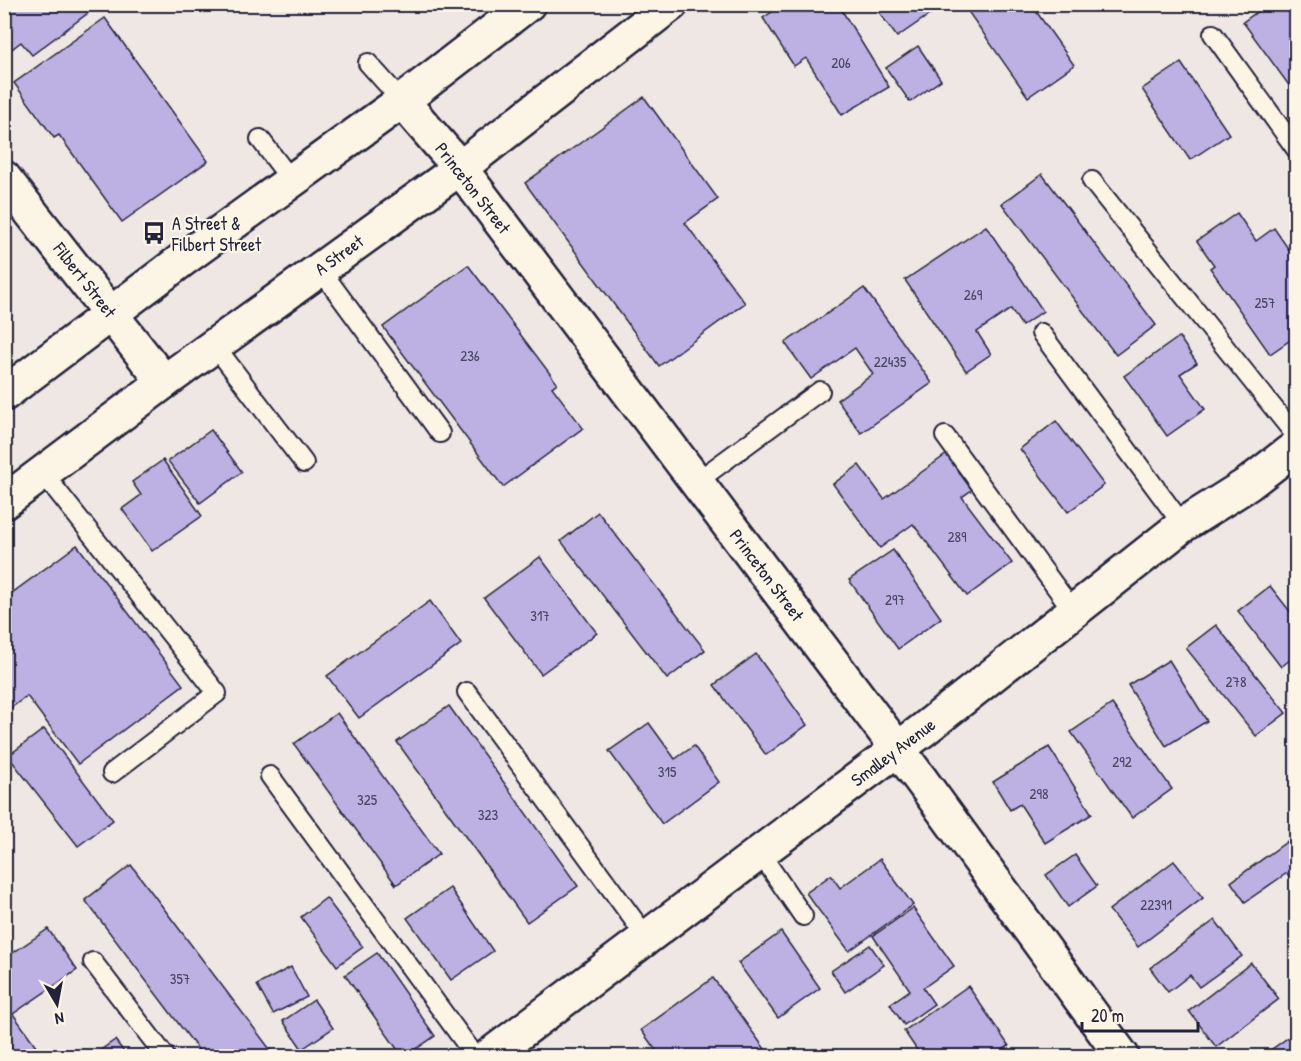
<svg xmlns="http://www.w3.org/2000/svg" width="1301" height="1061" font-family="'Patrick Hand',sans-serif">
<rect width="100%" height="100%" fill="#efe7e4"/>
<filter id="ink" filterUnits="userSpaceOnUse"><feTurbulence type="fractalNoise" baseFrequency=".0167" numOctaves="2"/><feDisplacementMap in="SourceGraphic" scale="12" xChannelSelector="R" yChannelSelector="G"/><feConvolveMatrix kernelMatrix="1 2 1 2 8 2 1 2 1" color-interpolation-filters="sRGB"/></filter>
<g filter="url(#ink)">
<g fill="#bcb1e2" stroke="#22223b" stroke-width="1.5">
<path d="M4,4h77l7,9 -56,42 -11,-13 -17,13z"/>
<path d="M784,4h54l51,83 -47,28 -36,-57 -12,8 -31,-48z"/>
<path d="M873,4h64l2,4 -42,29z"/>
<path d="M975,4h56l43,61 -46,32 -61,-87z"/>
<path d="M1268,4h27l1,2v89l-53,-73z"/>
<path d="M105,18l103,143 -86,61 -63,-87 -5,3 -40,-55z"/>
<path d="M918,46l23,34 -31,22 -24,-34z"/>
<path d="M1181,63l48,71 -39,26 -48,-71z"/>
<path d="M644,97l74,102 -33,24 60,80 -86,63 -134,-183z"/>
<path d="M1042,174l114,151 -40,30 -114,-151z"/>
<path d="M1237,213l19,28 18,-13 22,32v76l-26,18 -60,-86 4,-3 -17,-24z"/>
<path d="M986,226l57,85 -21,15 -11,-17 -34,23 14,22 -25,17 -61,-91z"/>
<path d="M468,265l89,118 -5,4 31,41 -80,59 -120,-160z"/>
<path d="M864,288l68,95 -71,50 -24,-33 36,-26 -18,-26 -44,31 -26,-36z"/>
<path d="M1179,337l18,26 -17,11 25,35 -38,27 -43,-60z"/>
<path d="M1056,421l48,64 -36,27 -48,-63z"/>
<path d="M211,430l31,42 -42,31 -32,-42z"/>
<path d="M947,454l26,35 -11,8 50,66 -45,33 -54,-72 -33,24 -47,-64 26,-19 25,34z"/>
<path d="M163,460l39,56 -50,35 -30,-42 19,-14 -9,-13z"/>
<path d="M598,512l107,138 -38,29 -106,-138z"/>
<path d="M77,545l106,140 -105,79 -51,-68 -23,17v-114z"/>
<path d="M893,550l48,68 -43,31 -49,-69z"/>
<path d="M540,557l57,76 -56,41 -57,-76z"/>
<path d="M1270,586l26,33v36l-15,12 -43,-56z"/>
<path d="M430,601l31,43 -102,74 -32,-42z"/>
<path d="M1216,625l70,88 -30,23 -70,-88z"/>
<path d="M756,654l51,71 -41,30 -52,-70z"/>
<path d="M1169,660l38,61 -41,25 -38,-61z"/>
<path d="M1112,704l60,85 -40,29 -61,-86z"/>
<path d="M449,706l129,180 -51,36 -130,-180z"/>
<path d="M337,713l102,141 -43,31 -102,-141z"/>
<path d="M649,723l26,36 19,-13 25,36 -57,42 -53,-73z"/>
<path d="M44,729l69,91 -35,26 -70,-90z"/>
<path d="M1049,747l43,67 -47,29 -25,-39 -10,6 -17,-28z"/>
<path d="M1296,835v52l-9,-14 -42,29 -14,-20z"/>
<path d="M1075,855l22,31 -29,21 -22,-32z"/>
<path d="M880,859l33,46 -64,46 -43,-58 25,-18 9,13z"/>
<path d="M1174,861l29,37 -65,49 -29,-37z"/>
<path d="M131,865l144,191h-72l-118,-156z"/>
<path d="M450,888l43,63 -42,29 -44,-62z"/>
<path d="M326,898l37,49 -26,19 -36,-49z"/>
<path d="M913,908l41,58 -31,22 11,16 -30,21 -14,-21 20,-14 -37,-54z"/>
<path d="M1215,920l27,36 -43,31 -9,-12 -22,17 -18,-24z"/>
<path d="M48,929l29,41 -64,44 23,32 -16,10h-16v-97z"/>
<path d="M781,932l39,56 -42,30 -40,-55z"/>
<path d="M870,945l14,20 -39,27 -14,-21z"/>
<path d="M377,953l58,83 -29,20h-4l-57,-81z"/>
<path d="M1251,963l28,36 -63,48 -27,-36z"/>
<path d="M291,967l16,30 -34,17 -16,-29z"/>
<path d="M713,978l57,78h-110l-19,-26z"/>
<path d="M968,986l41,60 -16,10h-72l-17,-25z"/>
<path d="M314,1000l19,28 -31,21 -19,-28z"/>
<path d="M1296,1032v24h-34z"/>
<path d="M115,1040l12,16h-35z"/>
</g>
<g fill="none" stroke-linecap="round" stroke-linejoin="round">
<g stroke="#22223b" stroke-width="22">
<g id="lane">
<path d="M1213,34l83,115"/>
<path d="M368,63l34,38"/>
<path d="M260,139l31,41"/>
<path d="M1092,181l204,255"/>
<path d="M320,269l120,164"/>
<path d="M1041,333l142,192"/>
<path d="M215,346l89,117"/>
<path d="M945,436l129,176"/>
<path d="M43,473l174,220 -105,80"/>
<path d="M696,482l124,-91"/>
<path d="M467,692l180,246"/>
<path d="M270,776l205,280"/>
<path d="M760,853l43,63"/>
<path d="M93,962l72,94"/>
</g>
</g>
<g stroke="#22223b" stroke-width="38">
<g id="street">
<path d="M402,101l58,67 461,612 201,276"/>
<path d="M489,1056l434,-326 260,-205 65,-41 48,-37"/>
</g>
</g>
<g stroke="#22223b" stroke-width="38">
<g id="secondary">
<path d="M4,178l160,204"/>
<path d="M4,394l178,-134 220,-159 126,-97"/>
<path d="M4,502l160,-120 296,-214 211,-164"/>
</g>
</g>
<use href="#lane" stroke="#fcf5e5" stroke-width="18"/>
<use href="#street" stroke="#fcf5e5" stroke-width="33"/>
<use href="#secondary" stroke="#fcf5e5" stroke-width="33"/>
</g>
</g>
<defs>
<g id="bus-bare" transform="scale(1.8)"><path d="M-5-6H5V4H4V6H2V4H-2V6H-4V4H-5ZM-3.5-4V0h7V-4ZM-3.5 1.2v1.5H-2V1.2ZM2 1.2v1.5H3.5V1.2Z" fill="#22223b" stroke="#fcf5e5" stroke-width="2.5" paint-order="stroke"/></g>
</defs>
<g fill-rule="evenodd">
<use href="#bus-bare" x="154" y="233"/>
</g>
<g text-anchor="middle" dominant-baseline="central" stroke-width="4.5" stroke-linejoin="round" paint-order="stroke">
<g font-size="15" fill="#484665">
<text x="841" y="62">206</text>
<text x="973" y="294">269</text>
<text x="1265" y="302">257</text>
<text x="470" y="355">236</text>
<text x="890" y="361">22435</text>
<text x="957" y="536">289</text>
<text x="895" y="599">297</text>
<text x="540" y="615">317</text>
<text x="1236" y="681">278</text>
<text x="1122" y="761">292</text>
<text x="667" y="771">315</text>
<text x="1039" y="793">298</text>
<text x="367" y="799">325</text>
<text x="488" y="814">323</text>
<text x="1156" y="904">22391</text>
<text x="180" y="978">357</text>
</g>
<g font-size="18" fill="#22223b" stroke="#fcf5e5">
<text transform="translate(473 188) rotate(52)">Princeton Street</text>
<text transform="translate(339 255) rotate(-36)">A Street</text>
<text transform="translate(85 280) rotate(52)">Filbert Street</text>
<text transform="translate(767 575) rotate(53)">Princeton Street</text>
<text transform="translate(893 752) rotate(-37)">Smalley Avenue</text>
</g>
<g font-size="18" fill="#22223b" stroke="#fcf5e5" text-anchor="start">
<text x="172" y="223">A Street &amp;<tspan x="172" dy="21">Filbert Street</tspan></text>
</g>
</g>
<rect width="1301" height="1061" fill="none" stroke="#fcf5e5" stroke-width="24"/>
<rect x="12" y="12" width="1277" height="1037" fill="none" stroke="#22223b" stroke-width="2" filter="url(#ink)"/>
<g transform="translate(57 1004) rotate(170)" stroke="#fcf5e5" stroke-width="4.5" paint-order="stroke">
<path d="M0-4.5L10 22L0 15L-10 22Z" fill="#22223b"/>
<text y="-9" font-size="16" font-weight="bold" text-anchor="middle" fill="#22223b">N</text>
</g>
<path d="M1082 1022v9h116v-9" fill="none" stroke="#22223b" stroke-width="3"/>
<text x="1091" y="1022" font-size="18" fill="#22223b" stroke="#fcf5e5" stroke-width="4.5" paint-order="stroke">20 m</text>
</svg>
